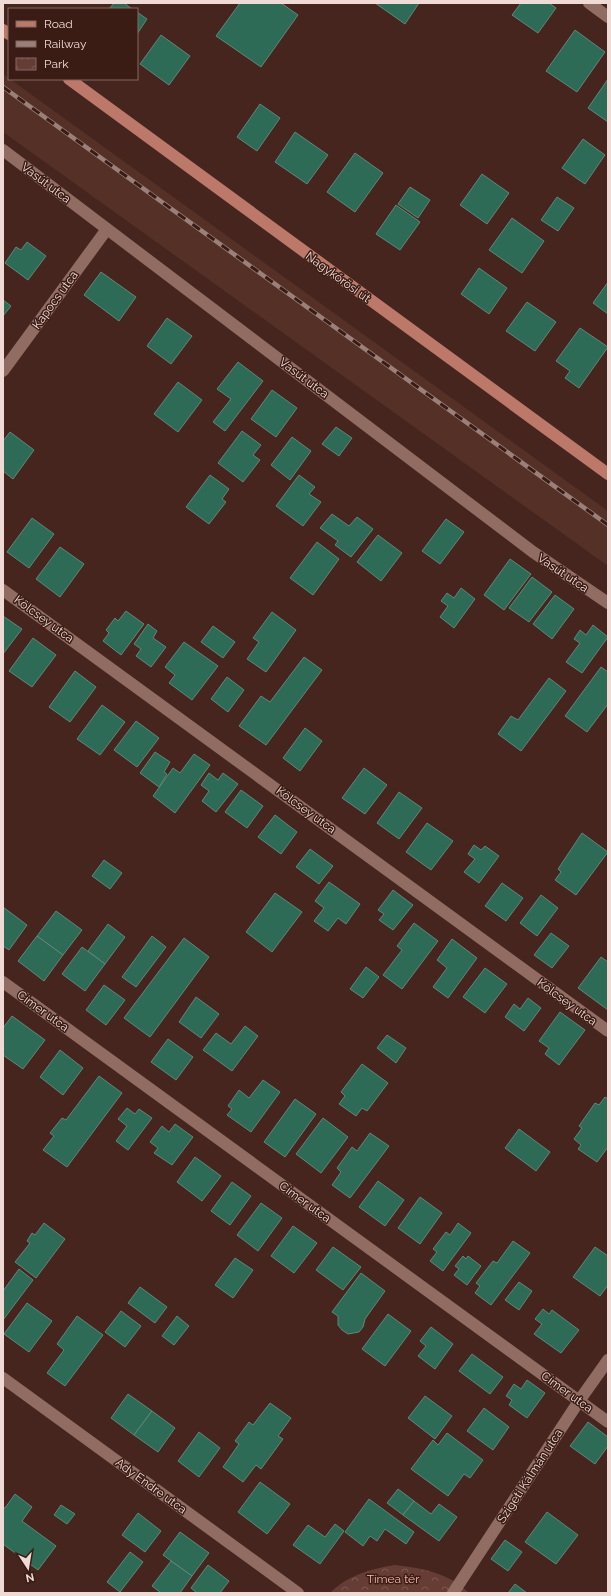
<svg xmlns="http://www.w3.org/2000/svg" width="611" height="1596" font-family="Raleway,sans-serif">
<defs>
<pattern id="park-crowns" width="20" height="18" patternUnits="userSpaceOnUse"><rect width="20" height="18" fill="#663d34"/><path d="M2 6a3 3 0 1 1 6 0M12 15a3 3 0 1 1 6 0" fill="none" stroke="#7c5850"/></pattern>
</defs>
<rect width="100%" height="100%" fill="#45251e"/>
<path fill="#553027" d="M3,74l605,437v55l-605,-434z"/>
<path fill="url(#park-crowns)" d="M395,1565c30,4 51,7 74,28h-139c18,-18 41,-24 65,-28z"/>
<g fill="#2e6b57" stroke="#608778">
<path d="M114,3h10l8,6h-23z"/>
<path d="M240,3h41l17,12 -37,52 -45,-31z"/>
<path d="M375,3h44l-14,21z"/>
<path d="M521,3h28l7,5 -18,25 -26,-18z"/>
<path d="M137,12l10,7 -10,15z"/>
<path d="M575,30l30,22 -28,40 -31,-21z"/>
<path d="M161,35l29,21 -21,29 -29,-21z"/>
<path d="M608,79v43l-20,-14z"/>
<path d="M260,104l20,14 -23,33 -20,-14z"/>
<path d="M295,132l33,23 -21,29 -32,-22z"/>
<path d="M583,139l22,16 -20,29 -23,-16z"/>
<path d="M355,153l28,20 -28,39 -28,-20z"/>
<path d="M482,174l27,19 -22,31 -27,-19z"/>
<path d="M410,187l20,13 -12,18 -20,-14z"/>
<path d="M557,197l17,11 -16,23 -17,-11z"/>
<path d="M396,205l24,17 -20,28 -24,-16z"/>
<path d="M512,218l32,23 -22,32 -33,-23z"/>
<path d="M27,242l19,14 -18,24 -23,-17 11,-16 5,3z"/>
<path d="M479,268l28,20 -18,26 -28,-20z"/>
<path d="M101,272l35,25 -17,24 -35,-26z"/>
<path d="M608,282v32l-15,-11z"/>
<path d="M3,300l8,6 -8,10z"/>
<path d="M527,302l29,20 -21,29 -29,-20z"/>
<path d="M167,318l25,18 -21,28 -24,-18z"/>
<path d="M580,328l28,19 -29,41 -14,-10 5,-7 -14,-10z"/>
<path d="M238,362l25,19 -38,50 -12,-9 18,-23 -14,-10z"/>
<path d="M178,382l24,18 -24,32 -24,-18z"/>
<path d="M272,390l25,18 -21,29 -25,-18z"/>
<path d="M336,427l16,11 -13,18 -17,-12z"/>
<path d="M242,431l19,14 -8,10 7,5 -17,22 -25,-19z"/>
<path d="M10,432l24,18 -21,29 -10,-8v-30z"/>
<path d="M292,437l19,14 -21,29 -19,-15z"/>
<path d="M210,475l19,14 -7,10 4,3 -17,22 -23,-17z"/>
<path d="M299,475l16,12 -6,7 12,8 -18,24 -27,-20z"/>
<path d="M332,514l17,12 8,-9 16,12 -22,28 -16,-12 3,-4 -18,-13z"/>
<path d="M32,518l22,16 -25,34 -22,-16z"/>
<path d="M446,519l18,13 -24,32 -18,-13z"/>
<path d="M378,535l24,18 -21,28 -24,-19z"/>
<path d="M317,542l22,17 -26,36 -23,-17z"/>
<path d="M60,547l24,17 -24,33 -24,-18z"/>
<path d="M510,559l21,15 -27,36 -20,-15z"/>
<path d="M532,577l20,15 -23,30 -20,-14z"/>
<path d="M461,588l14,11 -21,29 -14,-11 8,-11 -7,-5 6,-8 7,5z"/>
<path d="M555,595l19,14 -22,30 -19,-15z"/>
<path d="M126,611l18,13 -23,31 -18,-14 6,-8 -3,-3 9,-12 3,3z"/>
<path d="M272,612l24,18 -30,42 -19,-13 12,-17 -6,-4z"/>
<path d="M3,616l19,13 -19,25z"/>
<path d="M148,624l9,7 -4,7 13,9 -15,20 -15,-11 5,-7 -7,-5z"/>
<path d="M593,625l15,12 -26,36 -16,-11 14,-19 -6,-4 6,-9 6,5z"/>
<path d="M213,626l22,16 -12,16 -22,-16z"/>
<path d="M33,638l23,17 -24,32 -23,-16z"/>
<path d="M184,642l34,24 -26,34 -23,-17 6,-8 -10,-8z"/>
<path d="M304,657l18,13 -56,75 -27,-19 22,-30 9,6z"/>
<path d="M601,667l7,5v32l-21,28 -22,-16z"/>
<path d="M75,671l21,16 -26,35 -21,-15z"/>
<path d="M227,677l17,13 -16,22 -17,-13z"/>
<path d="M549,678l17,13 -45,60 -23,-17 13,-18 7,4z"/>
<path d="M102,705l23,17 -25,33 -23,-16z"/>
<path d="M136,721l23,17 -22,29 -23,-17z"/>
<path d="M305,728l17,13 -22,30 -17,-13z"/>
<path d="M155,752l15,10 -6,10 3,2 -8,13 -19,-14z"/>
<path d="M194,754l16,11 -35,48 -22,-17 20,-28 7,5z"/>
<path d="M364,768l23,17 -22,29 -23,-16z"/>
<path d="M209,773l9,7 5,-7 15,11 -22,28 -14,-11 7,-10 -8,-6z"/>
<path d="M241,790l22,16 -16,22 -22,-16z"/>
<path d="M399,792l23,16 -23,31 -22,-16z"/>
<path d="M275,815l22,17 -16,22 -23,-17z"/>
<path d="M427,823l26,18 -22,29 -25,-18z"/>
<path d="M582,833l26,19 -32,43 -21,-15 6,-8 -3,-3z"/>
<path d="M474,845l7,5 4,-4 14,10 -20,27 -15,-11 11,-13 -7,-5z"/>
<path d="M310,849l23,17 -14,18 -23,-17z"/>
<path d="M104,860l18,13 -12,16 -18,-13z"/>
<path d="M329,882l31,22 -14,20 -8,-6 -10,13 -14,-10 10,-13 -9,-7z"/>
<path d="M502,883l21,15 -17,23 -21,-15z"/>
<path d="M393,890l20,15 -20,25 -14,-10 5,-6 -6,-4z"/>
<path d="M275,893l27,19 -30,40 -26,-20z"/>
<path d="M541,895l17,13 -21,28 -17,-13z"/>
<path d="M3,907l24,18 -18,25 -6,-4z"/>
<path d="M56,911l26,19 -19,25 -26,-19z"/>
<path d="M414,923l24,18 -36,48 -19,-14 19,-25 -5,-4z"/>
<path d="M108,924l17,13 -20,27 -17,-13z"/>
<path d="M551,933l18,13 -17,22 -18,-13z"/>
<path d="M37,936l26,19 -19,26 -26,-20z"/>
<path d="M152,936l14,11 -30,40 -14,-10z"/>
<path d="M184,938l25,19 -59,80 -26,-19z"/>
<path d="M452,939l25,19 -29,40 -15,-11 14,-19 -10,-8z"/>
<path d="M82,947l23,17 -20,27 -23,-17z"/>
<path d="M601,957l7,5v48l-30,-22z"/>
<path d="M366,967l13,10 -16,21 -13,-9z"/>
<path d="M485,968l22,16 -22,29 -22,-16z"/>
<path d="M104,985l21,15 -19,25 -20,-15z"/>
<path d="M196,997l23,17 -18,24 -22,-16z"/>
<path d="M528,998l13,10 -17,23 -19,-14 9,-13 6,5z"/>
<path d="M560,1012l25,18 -26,35 -14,-11 4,-6 -10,-7z"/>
<path d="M12,1016l33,24 -22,29 -20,-14v-27z"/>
<path d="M245,1026l13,10 -26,35 -29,-21 13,-17 15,11z"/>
<path d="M387,1035l19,13 -10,15 -19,-15z"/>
<path d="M168,1039l25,18 -17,23 -25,-18z"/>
<path d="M60,1050l23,18 -20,27 -23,-18z"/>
<path d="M362,1064l26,19 -21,28 -5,-3 -6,8 -17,-12 6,-8 -4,-4z"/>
<path d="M99,1076l23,17 -55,74 -24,-17 11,-14 -4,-3 12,-15 4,2z"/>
<path d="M263,1080l17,12 -29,40 -24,-17 5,-6 -4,-3 11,-16 10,8z"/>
<path d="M605,1097l3,2v48l-11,15 -19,-13 3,-4 -7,-6 8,-11 -3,-2 16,-23 4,2z"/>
<path d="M295,1099l21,15 -31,43 -21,-15z"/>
<path d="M127,1108l8,6 4,-5 13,9 -24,32 -12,-9 11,-15 -9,-7z"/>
<path d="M323,1118l25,19 -27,36 -25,-19z"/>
<path d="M175,1124l18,13 -21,28 -18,-12 4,-5 -8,-6 12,-16 7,6z"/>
<path d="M519,1129l31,23 -14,19 -31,-23z"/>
<path d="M370,1133l19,13 -39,52 -18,-13 9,-13 -4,-4 15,-21 5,4z"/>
<path d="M195,1157l26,19 -19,25 -25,-19z"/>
<path d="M378,1181l26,19 -19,26 -26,-19z"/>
<path d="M232,1182l19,14 -21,29 -19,-14z"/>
<path d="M420,1197l22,16 -22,31 -22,-16z"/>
<path d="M261,1203l21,15 -24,33 -21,-16z"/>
<path d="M44,1223l21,16 -29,39 -21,-16 15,-19 -3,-2 5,-8 3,2z"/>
<path d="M458,1223l13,10 -28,38 -13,-10 7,-9 -4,-3 13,-17 4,3z"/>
<path d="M293,1226l24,17 -23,30 -23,-17z"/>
<path d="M513,1241l17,12 -39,52 -16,-12 5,-7 -4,-3 17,-22 4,2z"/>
<path d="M333,1247l28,20 -18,23 -27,-20z"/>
<path d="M595,1247l13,9v29l-8,11 -27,-19z"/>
<path d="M463,1256l3,3 2,-3 13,10 -14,19 -13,-10 5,-6 -4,-3z"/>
<path d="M235,1258l18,12 -20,28 -18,-13z"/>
<path d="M19,1269l14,11 -30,40v-29z"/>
<path d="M361,1273l24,18 -20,28 -2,8 -4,5 -11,2 -6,-4 -4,-5v-9l-6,-4z"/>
<path d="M519,1282l13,9 -13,19 -14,-10z"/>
<path d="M140,1287l27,20 -12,16 -27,-20z"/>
<path d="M27,1303l25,18 -23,31 -25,-18z"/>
<path d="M543,1309l6,5 3,-4 27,20 -18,23 -27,-19 8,-10 -7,-5z"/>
<path d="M121,1311l20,15 -16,21 -20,-15z"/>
<path d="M388,1314l23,17 -26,35 -23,-17z"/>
<path d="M77,1316l26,19 -38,51 -18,-13 17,-23 -7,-6z"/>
<path d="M177,1316l12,10 -15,19 -12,-9z"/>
<path d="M431,1327l22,17 -18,25 -17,-13 8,-10 -6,-5z"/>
<path d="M472,1354l31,23 -13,17 -31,-23z"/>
<path d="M527,1380l18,13 -18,25 -18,-13 3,-5 -6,-4 8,-12 7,5z"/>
<path d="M128,1394l24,17 -18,24 -23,-17z"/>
<path d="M425,1396l27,20 -17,23 -27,-21z"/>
<path d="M270,1403l21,15 -13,18 5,3 -22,30 -5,-4 -13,17 -20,-15 16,-23 -4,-3 14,-19 4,3z"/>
<path d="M484,1408l25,19 -16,23 -26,-19z"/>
<path d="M152,1411l23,17 -17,24 -24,-17z"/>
<path d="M588,1422l20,15v9l-13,18 -25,-18z"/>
<path d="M199,1432l21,16 -21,29 -21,-16z"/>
<path d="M447,1433l36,27 -13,18 -6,-4 -16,22 -37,-27 22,-29 5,5z"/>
<path d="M260,1482l30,22 -23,30 -29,-22z"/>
<path d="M398,1489l16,12 -11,14 -16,-12z"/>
<path d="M15,1494l17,13 -10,14 34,25 -18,24 -35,-26v-37l2,1z"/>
<path d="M369,1499l45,33 -8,12 -21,-15 -8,12 -7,-5 -7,10 -18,-14z"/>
<path d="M414,1501l17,13 8,-10 18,13 -18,24 -36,-26z"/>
<path d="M61,1505l14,9 -8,10 -13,-9z"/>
<path d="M547,1512l31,23 -22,29 -31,-22z"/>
<path d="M138,1513l23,18 -16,21 -23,-17z"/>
<path d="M335,1524l9,7 -24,33 -27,-19 15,-20 17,12z"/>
<path d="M180,1532l29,21 -17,23 -29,-21z"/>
<path d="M505,1540l17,12 -14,19 -17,-12z"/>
<path d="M130,1552l13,10 -23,30 -13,-10z"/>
<path d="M171,1561l21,15 -12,17h-19l-9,-7z"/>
<path d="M208,1565l21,16 -9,12h-23l-6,-5z"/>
<path d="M515,1584l12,9h-19z"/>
</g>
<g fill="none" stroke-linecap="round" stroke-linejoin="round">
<g stroke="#916c63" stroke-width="12">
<path d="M589,3l19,14"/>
<path d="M3,150l530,402 75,51"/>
<path d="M3,371l104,-142"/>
<path d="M3,590l605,441"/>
<path d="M3,982l605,440"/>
<path d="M3,1378l295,215"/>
<path d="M453,1593l126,-192 29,-41"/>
</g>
<g stroke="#bc796a" stroke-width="12">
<path d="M3,30l6,4"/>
<path d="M69,79l539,395"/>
</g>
<g stroke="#9b807a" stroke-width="4.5">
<path id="rail" d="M3,87l605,438"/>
</g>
<use href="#rail" stroke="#3a1c15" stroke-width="3" stroke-dasharray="9" stroke-linecap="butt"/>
</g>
<g text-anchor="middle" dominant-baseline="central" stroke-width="3" stroke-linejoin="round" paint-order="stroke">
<g font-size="12" fill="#f0dad5" stroke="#3a1c15">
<text transform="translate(46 183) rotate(37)">Vasút utca</text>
<text transform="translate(338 277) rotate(36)">Nagykőrösi út</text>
<text transform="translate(55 300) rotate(-54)">Kapocs utca</text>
<text transform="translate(304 378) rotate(37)">Vasút utca</text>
<text transform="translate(563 573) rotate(34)">Vasút utca</text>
<text transform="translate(44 619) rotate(36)">Kölcsey utca</text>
<text transform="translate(306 810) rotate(36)">Kölcsey utca</text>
<text transform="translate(567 1002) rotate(36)">Kölcsey utca</text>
<text transform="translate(43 1011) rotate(36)">Címer utca</text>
<text transform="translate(305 1202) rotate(36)">Címer utca</text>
<text transform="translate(567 1392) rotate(36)">Címer utca</text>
<text transform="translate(530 1476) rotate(-57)">Szigeti Kálmán utca</text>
<text transform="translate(151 1486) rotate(36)">Ady Endre utca</text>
</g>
<g font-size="12" fill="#f9b6a6" stroke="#3a1c15">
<text x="393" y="1579">Tímea tér</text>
</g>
</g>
<rect width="611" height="1596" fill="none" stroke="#f0dad5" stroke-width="8"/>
<rect x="8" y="8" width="130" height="72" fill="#3a1c15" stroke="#836862"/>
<rect x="16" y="21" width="20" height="6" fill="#bc796a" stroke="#836862"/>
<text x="44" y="28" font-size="12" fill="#f0dad5">Road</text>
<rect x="16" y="41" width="20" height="6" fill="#9b807a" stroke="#836862"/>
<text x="44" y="48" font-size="12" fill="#f0dad5">Railway</text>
<rect x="16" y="58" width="20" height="12" fill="url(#park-crowns)" stroke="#836862"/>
<text x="44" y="68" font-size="12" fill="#f0dad5">Park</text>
<g transform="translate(28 1568) rotate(168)" stroke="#3a1c15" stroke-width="3" paint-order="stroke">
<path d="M0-3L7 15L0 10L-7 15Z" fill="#f0dad5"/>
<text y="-6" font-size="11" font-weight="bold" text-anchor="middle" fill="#f0dad5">N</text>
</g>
</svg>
